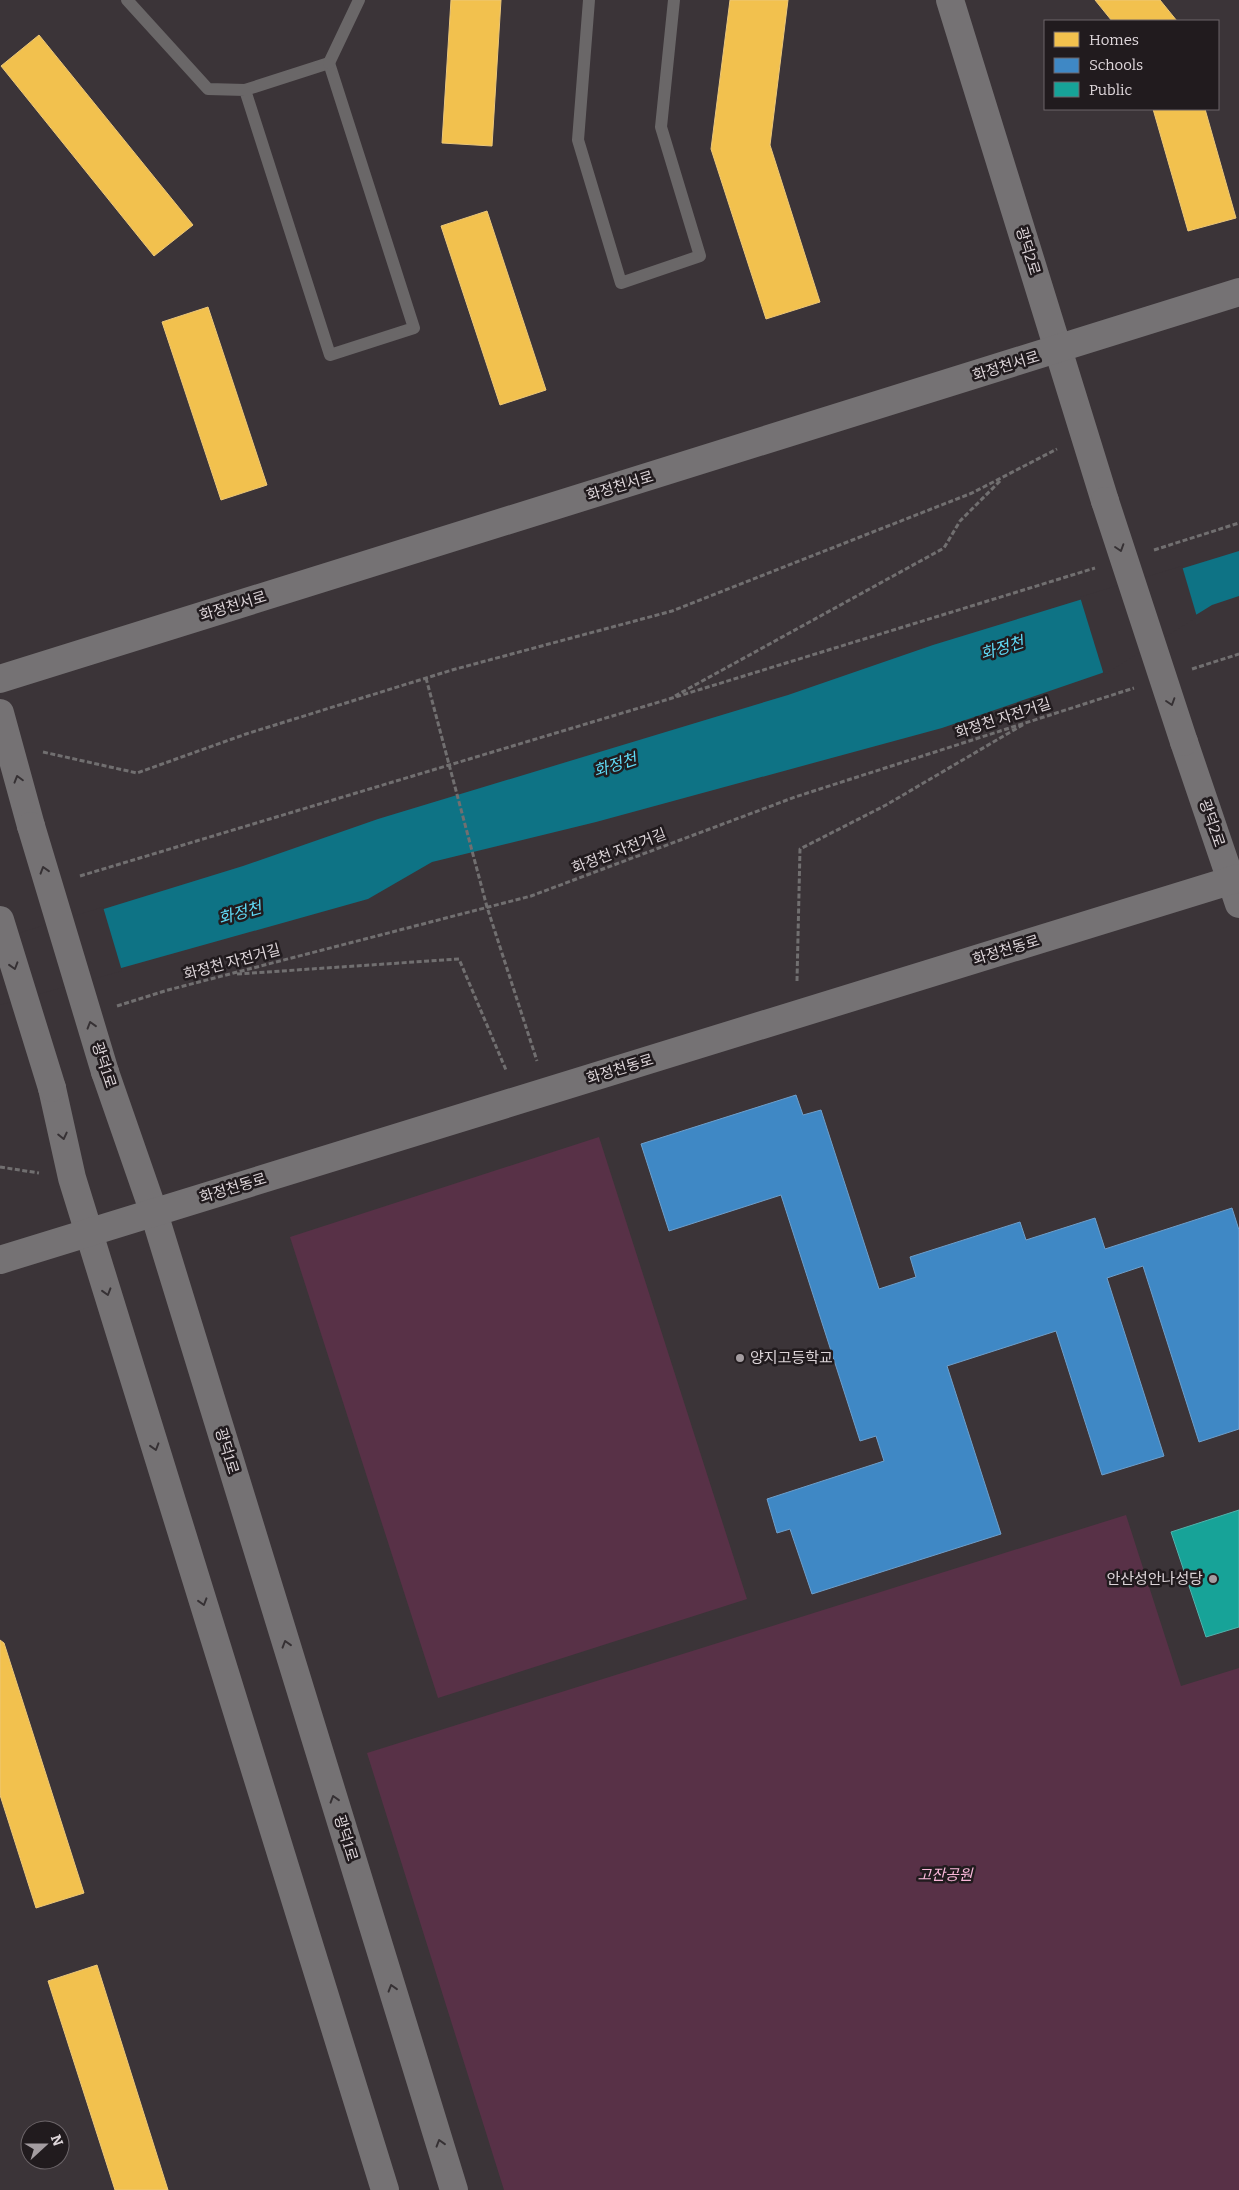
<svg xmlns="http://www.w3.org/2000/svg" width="1239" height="2190" font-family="Bitter,'Noto Sans KR',serif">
<rect width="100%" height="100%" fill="#3b3438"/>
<g fill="#583147">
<path d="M599,1137l148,462 -309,99 -148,-461z"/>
<path d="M1126,1515l55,171 58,-18v522h-735l-137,-437z"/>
</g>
<path fill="#0e7385" d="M1239,551v45l-27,9 -110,68 -160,55 -346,94 -164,40 -64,37 -368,103v-61l243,-75 135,-47 410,-124 145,-50z"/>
<g fill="#3b3438">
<path d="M1182,566l15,51 -93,58 -24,-78z"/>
<path d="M103,907l19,64 -122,34v-66z"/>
</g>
<g fill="#f2c14e" stroke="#ecc778">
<path d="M451,0h50l-9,146 -50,-3z"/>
<path d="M730,0h58l-18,145 50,157 -54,17 -55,-170z"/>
<path d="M1095,0h65l17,21h-65z"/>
<path d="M39,35l154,190 -39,31 -153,-190z"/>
<path d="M1153,109h52l31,109 -48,13z"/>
<path d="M487,211l59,179 -46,15 -59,-179z"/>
<path d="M208,307l59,178 -46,15 -59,-178z"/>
<path d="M0,1640l4,3 80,250 -48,15 -36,-113z"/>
<path d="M97,1965l71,225h-53l-67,-209z"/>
</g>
<path fill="#3f88c5" stroke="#6e9fcb" d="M796,1095l7,20 18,-5 58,179 37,-12 -6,-20 110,-35 6,18 69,-22 10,31 127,-41 7,22v199l-40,13 -56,-176 -36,12 57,178 -62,19 -46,-144 -109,35 54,168 -189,60 -22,-65 -13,4 -10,-34 117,-38 -8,-25 -16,5 -79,-246 -112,36 -28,-87z"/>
<path fill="#17a398" stroke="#52b2ac" d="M1239,1510v117l-33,10 -35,-105z"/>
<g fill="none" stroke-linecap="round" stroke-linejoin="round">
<g stroke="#716f70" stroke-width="3" stroke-dasharray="5 2.5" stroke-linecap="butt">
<path d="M1154,550l85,-27"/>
<path d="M1192,669l47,-15"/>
<path d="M426,678l61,229 50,154"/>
<path d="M675,696l269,-148 16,-27 41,-41"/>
<path d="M43,752l94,21 109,-39 206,-64 220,-59 300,-118 85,-44"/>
<path d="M80,876l589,-177 426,-131"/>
<path d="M237,974l222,-15 47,111"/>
<path d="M797,981l3,-132 86,-44 138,-81"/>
<path d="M117,1006l51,-16 363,-94 264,-99 339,-109"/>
<path d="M0,1167l39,6"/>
</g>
<g stroke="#6a6768" stroke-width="12">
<path d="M127,0l81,89 37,1 84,-27 85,265 -84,27 -85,-265"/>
<path d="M589,0l-11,140 43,143 79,-27 -39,-129 13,-127"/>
<path d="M329,63l30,-63"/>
</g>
<g stroke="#757274" stroke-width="28">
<path d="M950,0l155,501"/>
<path d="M0,679l1239,-387"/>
<path d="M0,713l31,113"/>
<path d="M1184,742l55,162"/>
<path d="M105,1072l49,141 300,977"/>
<path d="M52,1088l20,90 313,1012"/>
<path d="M0,1260l1239,-382"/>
</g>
<g stroke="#757274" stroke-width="28">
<path d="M1105,501l79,241"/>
<path d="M31,826l74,246"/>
<path d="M0,920l52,168"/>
</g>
</g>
<defs><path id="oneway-chevron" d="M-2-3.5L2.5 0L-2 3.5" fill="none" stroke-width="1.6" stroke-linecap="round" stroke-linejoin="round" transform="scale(1.25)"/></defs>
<g stroke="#363134">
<use href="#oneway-chevron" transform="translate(1120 548) rotate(72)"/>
<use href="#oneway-chevron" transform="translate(1171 702) rotate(72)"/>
<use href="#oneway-chevron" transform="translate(18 779) rotate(-106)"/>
<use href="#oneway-chevron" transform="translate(44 870) rotate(-107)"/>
<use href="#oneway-chevron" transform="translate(14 966) rotate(73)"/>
<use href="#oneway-chevron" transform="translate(91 1025) rotate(-107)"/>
<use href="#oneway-chevron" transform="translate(63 1136) rotate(77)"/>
<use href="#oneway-chevron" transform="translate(107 1292) rotate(73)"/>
<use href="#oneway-chevron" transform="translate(155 1447) rotate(73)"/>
<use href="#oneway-chevron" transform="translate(203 1602) rotate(73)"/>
<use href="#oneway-chevron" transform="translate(286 1644) rotate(-107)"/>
<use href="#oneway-chevron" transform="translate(334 1799) rotate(-107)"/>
<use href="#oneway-chevron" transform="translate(392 1988) rotate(-107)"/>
<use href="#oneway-chevron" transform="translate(440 2143) rotate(-107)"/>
</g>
<g fill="#a49da1" stroke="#211b1e" stroke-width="2">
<circle cx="740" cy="1358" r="5"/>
<circle cx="1213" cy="1579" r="5"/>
</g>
<g text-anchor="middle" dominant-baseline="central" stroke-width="5" stroke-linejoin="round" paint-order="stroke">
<g font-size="15" fill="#ddd5d9" stroke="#211b1e">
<text transform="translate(1028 251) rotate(73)">광덕2로</text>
<text transform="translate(1006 366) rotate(-17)">화정천서로</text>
<text transform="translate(620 486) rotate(-17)">화정천서로</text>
<text transform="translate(233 606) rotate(-17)">화정천서로</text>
<text transform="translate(1003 718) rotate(-18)">화정천 자전거길</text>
<text transform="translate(1212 823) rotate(71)">광덕2로</text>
<text transform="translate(619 851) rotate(-21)">화정천 자전거길</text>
<text transform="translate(1006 950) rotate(-17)">화정천동로</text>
<text transform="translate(232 962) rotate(-15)">화정천 자전거길</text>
<text transform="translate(104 1065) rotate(72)">광덕1로</text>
<text transform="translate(620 1069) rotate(-17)">화정천동로</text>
<text transform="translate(233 1188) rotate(-17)">화정천동로</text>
<text transform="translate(227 1451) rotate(73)">광덕1로</text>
<text transform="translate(346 1838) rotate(73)">광덕1로</text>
</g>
<g font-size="15" fill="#ddd5d9" stroke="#211b1e" text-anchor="start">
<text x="750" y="1358">양지고등학교</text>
<text x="1203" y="1579" text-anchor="end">안산성안나성당</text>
</g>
<g font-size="15" font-style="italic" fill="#f9b8da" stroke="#211b1e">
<text x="945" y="1875">고잔공원</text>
</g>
<g font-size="16" font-style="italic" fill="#60dbf7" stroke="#211b1e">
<text transform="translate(1002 648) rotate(-17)">화정천</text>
<text transform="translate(615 765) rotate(-18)">화정천</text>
<text transform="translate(240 913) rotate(-16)">화정천</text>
</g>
</g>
<rect x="1044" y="20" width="175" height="90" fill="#211b1e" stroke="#6c6569"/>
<rect x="1054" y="32" width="25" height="15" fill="#f2c14e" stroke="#6c6569"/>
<text x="1089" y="45" font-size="15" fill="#ddd5d9">Homes</text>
<rect x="1054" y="58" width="25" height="15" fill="#3f88c5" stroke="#6c6569"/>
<text x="1089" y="70" font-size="15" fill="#ddd5d9">Schools</text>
<rect x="1054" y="82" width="25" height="15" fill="#17a398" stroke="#6c6569"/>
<text x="1089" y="95" font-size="15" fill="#ddd5d9">Public</text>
<g transform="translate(45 2145) rotate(69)"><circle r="24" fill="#211b1e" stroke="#6c6569"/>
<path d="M0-4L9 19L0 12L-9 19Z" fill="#a49da1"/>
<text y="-8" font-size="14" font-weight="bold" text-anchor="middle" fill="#ddd5d9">N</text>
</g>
</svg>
